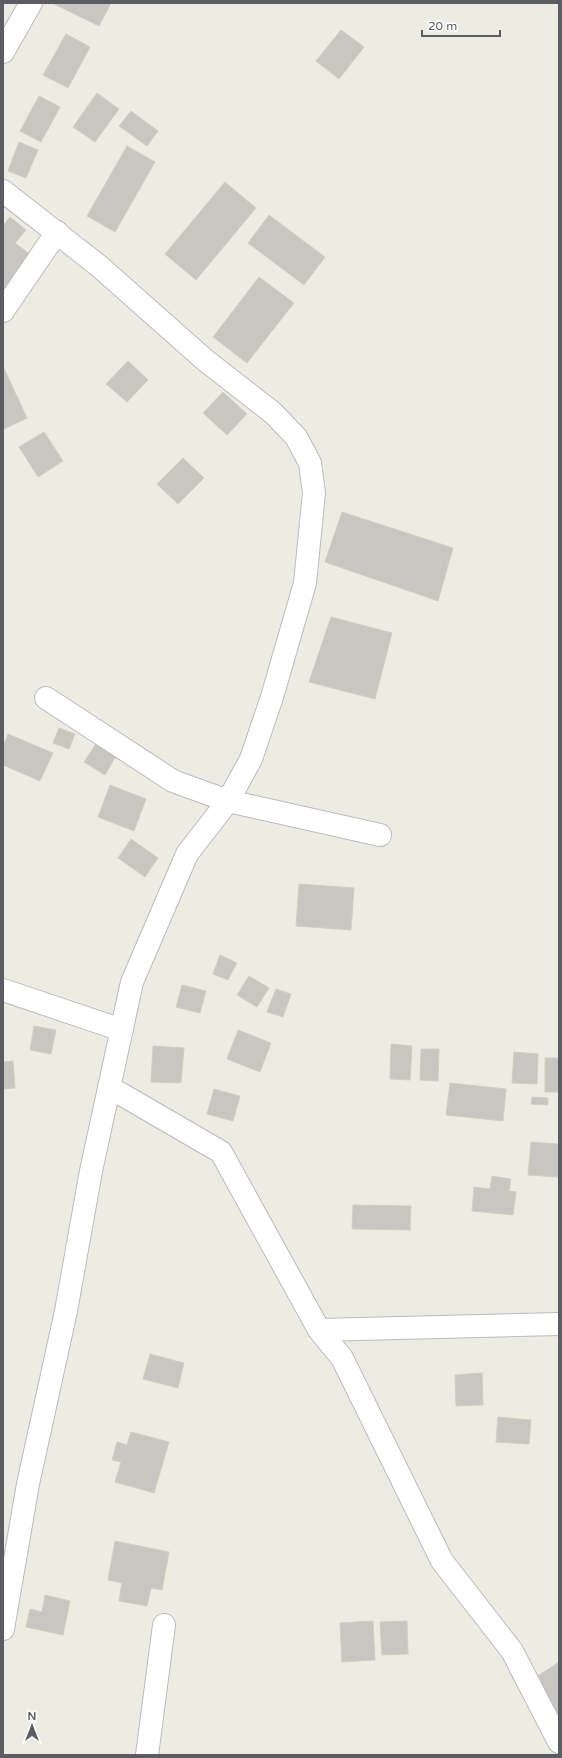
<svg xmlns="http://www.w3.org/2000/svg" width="562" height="1758" font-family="'Varela Round',sans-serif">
<rect width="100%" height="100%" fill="#edece2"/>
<g fill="#c8c6c0" stroke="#d2cfc1">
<path d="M52,3h59l-12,23z"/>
<path d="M341,30l23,17 -25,32 -23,-18z"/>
<path d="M66,34l24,13 -22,41 -25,-13z"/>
<path d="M97,93l22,16 -24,33 -22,-15z"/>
<path d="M39,96l21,11 -19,35 -21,-11z"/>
<path d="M131,111l27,20 -11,15 -28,-20z"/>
<path d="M19,142l19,8 -12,28 -18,-7z"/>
<path d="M127,146l28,16 -40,70 -28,-16z"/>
<path d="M225,182l31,26 -60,72 -31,-26z"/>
<path d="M269,215l56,42 -21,28 -56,-42z"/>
<path d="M10,217l16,13 -11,13 16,12 -28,35v-64z"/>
<path d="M259,277l35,26 -47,60 -34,-26z"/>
<path d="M128,361l20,19 -21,22 -21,-18z"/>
<path d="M3,366l24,52 -23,11 -1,-2z"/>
<path d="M223,392l24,22 -20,21 -24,-22z"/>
<path d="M44,432l19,29 -25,16 -19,-30z"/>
<path d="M183,458l21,20 -26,26 -21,-20z"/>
<path d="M342,512l111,36 -15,53 -113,-39z"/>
<path d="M331,617l61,16 -17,66 -66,-17z"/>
<path d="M59,728l16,6 -6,15 -16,-6z"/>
<path d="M8,734l45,19 -13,28 -37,-16v-18z"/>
<path d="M96,744l20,12 -11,19 -21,-13z"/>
<path d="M110,785l36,14 -12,32 -36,-14z"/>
<path d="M131,839l27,19 -13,19 -27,-19z"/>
<path d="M299,884l55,4 -3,42 -55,-4z"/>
<path d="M220,955l17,8 -9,17 -15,-6z"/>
<path d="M249,976l20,12 -12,19 -20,-12z"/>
<path d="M182,985l24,6 -6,22 -24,-6z"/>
<path d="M276,989l15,5 -8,23 -16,-5z"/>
<path d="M34,1026l22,4 -5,24 -21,-4z"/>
<path d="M238,1030l33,13 -11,29 -33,-13z"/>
<path d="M391,1044l21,2 -2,34 -20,-1z"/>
<path d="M153,1046l31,2 -3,35 -30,-1z"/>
<path d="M421,1049h18l-1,32 -18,-1z"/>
<path d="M514,1052l24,2 -1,30 -25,-1z"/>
<rect x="545" y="1058" width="14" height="34"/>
<path d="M13,1061l2,27 -12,1v-27z"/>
<path d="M450,1083l56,6 -3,32 -57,-6z"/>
<path d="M214,1089l26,7 -7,25 -26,-7z"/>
<path d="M532,1097l16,1v7l-17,-1z"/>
<path d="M531,1142l28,2 -1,33 -30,-2z"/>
<path d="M492,1176l19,3 -2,12 7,1 -3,23 -41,-4 2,-24 16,2z"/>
<path d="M353,1205l58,1 -1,24 -58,-1z"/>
<path d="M150,1354l34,9 -6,25 -35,-9z"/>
<path d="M482,1373l1,32 -27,1 -1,-31z"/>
<path d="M498,1417l33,3 -2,24 -33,-2z"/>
<path d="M131,1432l38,10 -15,51 -39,-11 6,-20 -9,-2 5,-18 10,3z"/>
<path d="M115,1541l54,11 -7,38 -11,-2 -4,18 -28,-5 3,-18 -14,-3z"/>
<path d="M45,1595l25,6 -7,34 -37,-8 4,-18 12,3z"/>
<path d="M373,1621l2,39 -33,2 -2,-39z"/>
<path d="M407,1621l1,33 -26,1 -2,-33z"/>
<path d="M559,1662v51l-1,1 -23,-36z"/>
</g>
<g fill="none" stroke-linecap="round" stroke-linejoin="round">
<g stroke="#babbc1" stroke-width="24">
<g id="minor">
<path d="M3,52l28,-49"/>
<path d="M3,191l96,75 106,94 68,53 23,24 14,26 4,30 -9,90 -33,114 -21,62 -23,42 -41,53 -55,128 -41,189 -25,140 -38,173 -25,145"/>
<path d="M3,311l54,-79"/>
<path d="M46,698l127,83 55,20 152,34"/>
<path d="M3,990l119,40"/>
<path d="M109,1087l112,65 98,178 23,28 100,203 70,90 47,91"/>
<path d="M319,1330l240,-6"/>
<path d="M147,1755l17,-130"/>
</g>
</g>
<use href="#minor" stroke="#fff" stroke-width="22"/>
</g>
<rect width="562" height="1758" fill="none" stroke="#5b5d63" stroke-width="8"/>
<g transform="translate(32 1726)" stroke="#ffffff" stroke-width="3" paint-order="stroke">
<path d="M0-3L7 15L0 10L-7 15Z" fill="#5b5d63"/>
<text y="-6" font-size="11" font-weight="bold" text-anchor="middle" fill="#5b5d63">N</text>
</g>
<path d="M422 30v6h78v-6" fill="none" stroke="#5b5d63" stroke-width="2"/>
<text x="428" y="30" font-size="12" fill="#5b5d63" stroke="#ffffff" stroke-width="3" paint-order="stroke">20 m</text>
</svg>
